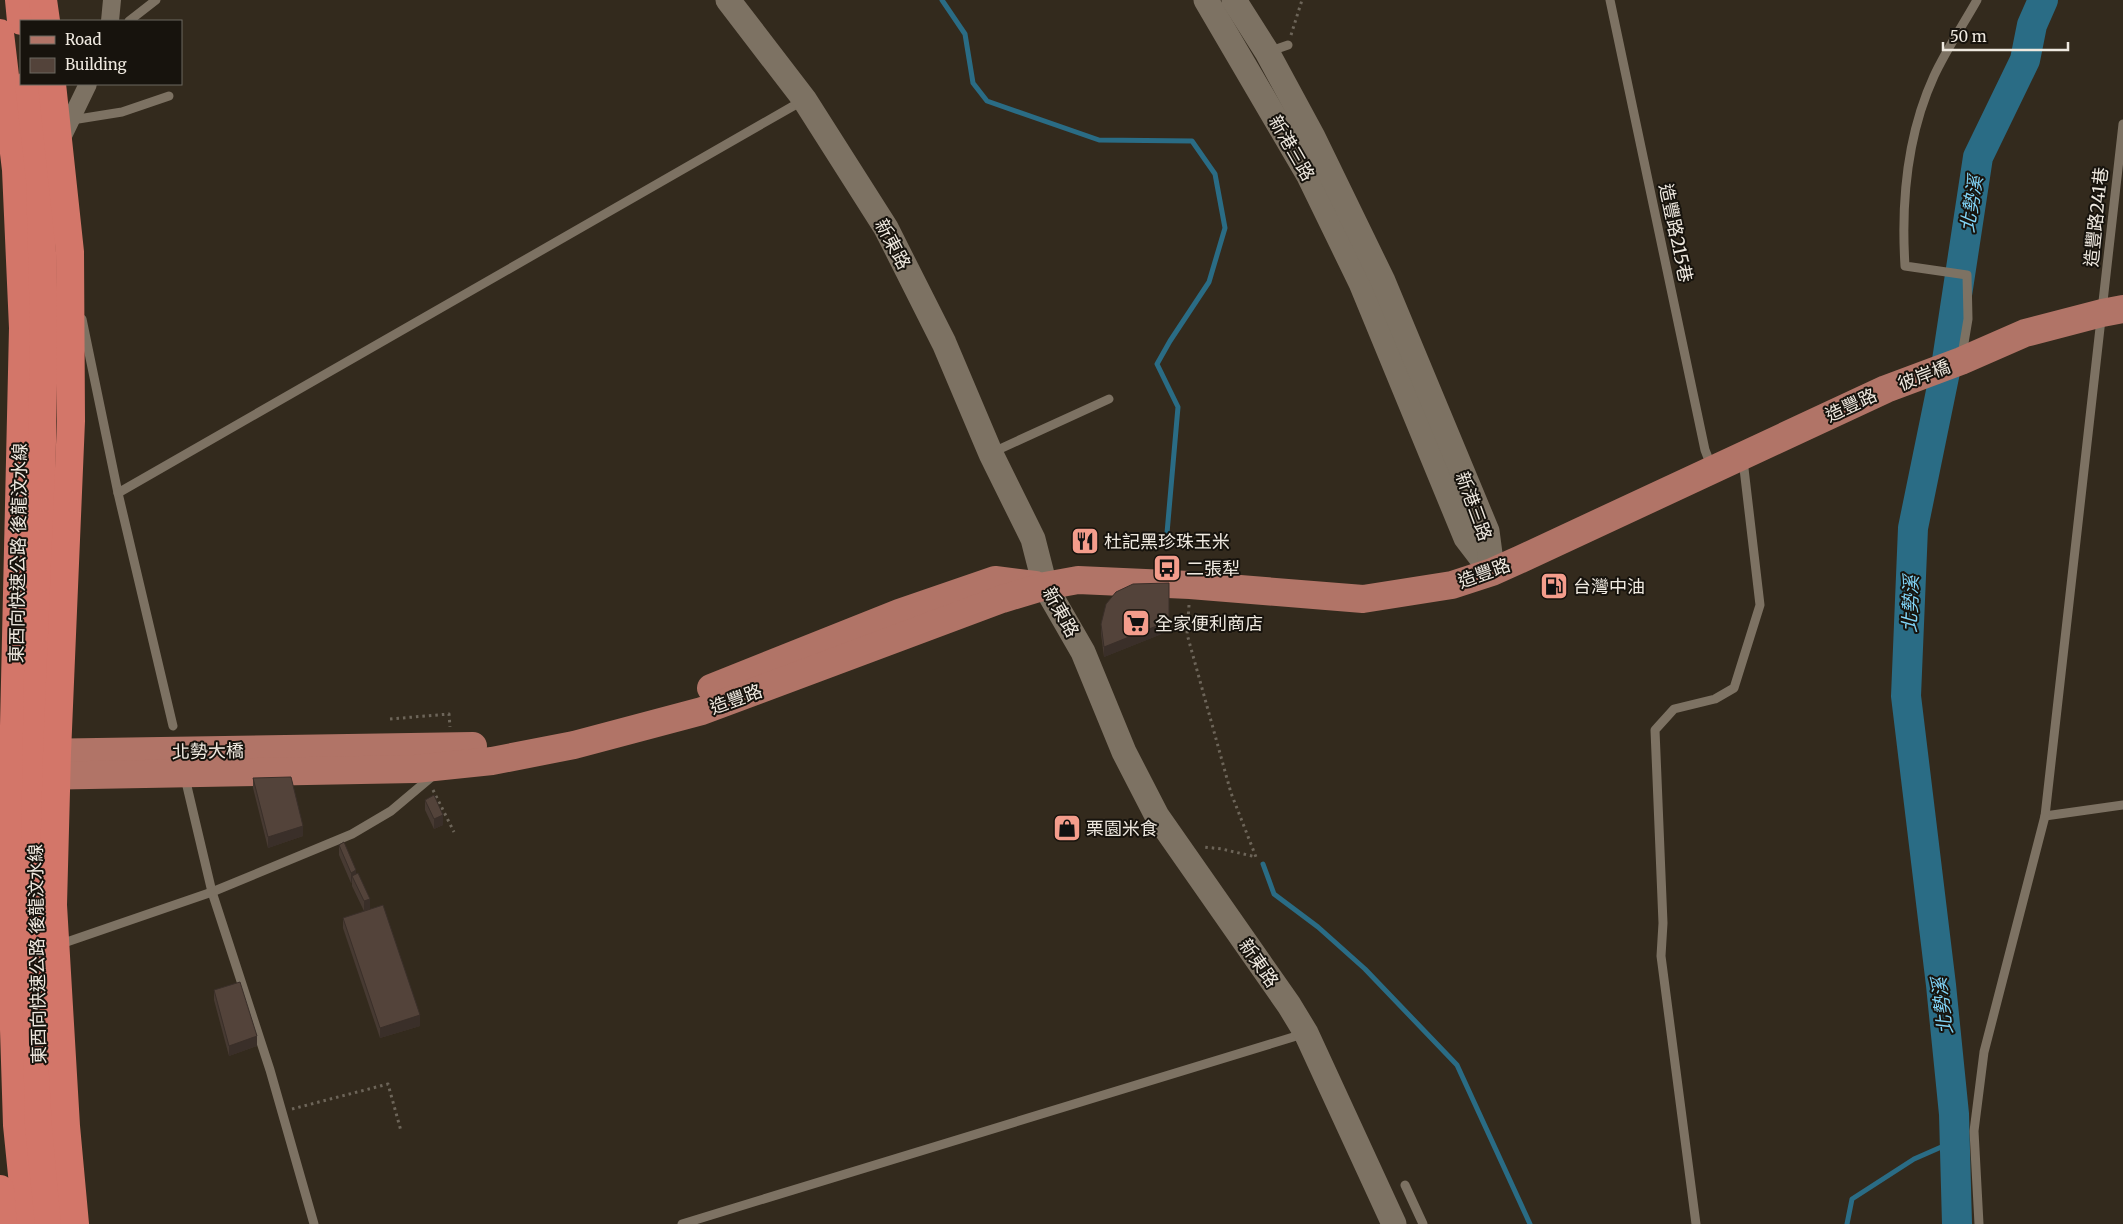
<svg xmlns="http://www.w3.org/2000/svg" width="2123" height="1224" font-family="Merriweather,'Noto Sans TC',serif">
<rect width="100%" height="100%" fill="#332a1d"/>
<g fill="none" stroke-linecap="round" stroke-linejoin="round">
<g stroke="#2a6c85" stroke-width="5">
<path d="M942,0l23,34 8,49 14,18 112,39 93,1 23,33 10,54 -16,54 -39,59 -13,23 21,43 -11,126"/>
<path d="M1263,864l11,30 44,33 47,42 92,96 73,159"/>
<path d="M1847,1224l5,-25 62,-40 41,-18"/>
</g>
<path stroke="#2a6c85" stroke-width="30" d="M1957,1224l-3,-110 -13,-129 -35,-289 7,-168 33,-161 32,-210 47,-97 7,-35 11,-25"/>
<g stroke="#6d6559" stroke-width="3" stroke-dasharray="2.5 4" stroke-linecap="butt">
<path d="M1291,35l11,-35"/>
<path d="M1189,605l-2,29 44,159 25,64 -34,-8 -18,-2"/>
<path d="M390,719l59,-5 1,13"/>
<path d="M433,790l21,42"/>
<path d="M292,1109l96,-25 13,47"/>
</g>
<g stroke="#7d7263" stroke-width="9">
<path d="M1610,0l95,450 7,18"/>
<path d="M129,21l27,-21"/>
<path d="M1268,52l20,-7"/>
<path d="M72,120l50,-8 47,-16"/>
<path d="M82,319l36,174 55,233"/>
<path d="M1962,355l6,-36 -1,-44 -62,-9c-4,-64 2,-131 29,-190 12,-26 29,-51 43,-76"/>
<path d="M991,453l118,-54"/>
<path d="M118,493l684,-392"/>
<path d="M186,782l26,110 58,178 44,154"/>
<path d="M2045,816l78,-11"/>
<path d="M58,945l154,-53 140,-58 39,-23 44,-37"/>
<path d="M1405,1185l18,39"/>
<path d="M682,1224l621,-190"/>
<path d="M1696,1224l-35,-268 2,-33 -8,-193 19,-21 41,-10 19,-11 26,-83 -17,-145"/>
<path d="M1979,1224l-5,-93 10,-79 61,-236 78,-692"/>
</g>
<g stroke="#7d7263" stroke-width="18">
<path d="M110,21l2,-21"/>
<path d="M59,144l29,-60"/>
</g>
<g stroke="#7d7263" stroke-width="25">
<path d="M728,0l76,99 82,129 58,115 47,111 42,85 12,47 38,66 41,100 33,64 132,189 17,28 88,191"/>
<path d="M1206,0l103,176 52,107 105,255 26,34"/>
<path d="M1234,0l33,52 46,85 70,144 104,250 5,38"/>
</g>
<g stroke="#b17467" stroke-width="28">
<path d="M711,688l188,-75 96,-33 40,5"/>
<path d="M34,753l439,-7"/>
<path d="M34,776l381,-7 77,-8 82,-16 128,-34 300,-112 43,-13 33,-6 112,5 173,14 89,-14 40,-13 29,-13 365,-170 75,-28 64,-28 77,-20 21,-4"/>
</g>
<g stroke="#d37669" stroke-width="28">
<path d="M19,0l2,21"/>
<path d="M43,0l3,21"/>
<path d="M0,33l16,137 7,158 -13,575 7,222 10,99"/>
<path d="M29,84l11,95 4,147 -10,579 5,222 10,97"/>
<path d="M52,84l18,168 1,169 -14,332 -4,152 13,221 9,98"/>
<path d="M0,1189l3,35"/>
</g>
</g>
<g fill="#473a32">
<path d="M1101,624l68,7 -65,26 -3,-23z"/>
<path d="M253,778l50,58 -35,12 -15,-60z"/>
<path d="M425,800l18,25 -9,4 -9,-19z"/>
<path d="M339,845l17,29 14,35 -6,2 -12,-25v-4l-1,1 -12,-28z"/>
<path d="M343,918l77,108 -40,12 -37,-110z"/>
<path d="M214,990l43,56 -28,10 -15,-56z"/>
</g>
<g fill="#3a2f29">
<path d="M1169,621v10l-65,26v-10z"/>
<path d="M443,815v10l-9,4v-10z"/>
<path d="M303,826v10l-35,12v-11z"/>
<path d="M356,870v10l-4,-4v6l-1,1v-10z"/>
<path d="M370,899v10l-6,2v-10z"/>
<path d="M420,1015v11l-40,12v-10z"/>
<path d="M257,1036v10l-28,10v-10z"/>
</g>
<g fill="#53433a" stroke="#3a2f29">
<path d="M1169,583v38l-65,26 -3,-23 5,-20 10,-12 17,-8z"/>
<path d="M291,777l12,49 -35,11 -15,-59z"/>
<path d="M434,795l9,20 -9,4 -9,-19z"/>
<path d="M344,842l12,28 -5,3 -12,-28z"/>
<path d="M358,873l12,26 -6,2 -12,-25z"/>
<path d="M383,905l37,110 -40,13 -37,-110z"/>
<path d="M240,982l17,54 -28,10 -15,-56z"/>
</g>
<defs>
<g id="restaurant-square" transform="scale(1.4375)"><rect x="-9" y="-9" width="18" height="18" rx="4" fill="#f49d8c" stroke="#17130d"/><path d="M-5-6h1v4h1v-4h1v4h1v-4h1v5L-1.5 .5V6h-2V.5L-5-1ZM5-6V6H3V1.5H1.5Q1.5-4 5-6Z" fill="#111"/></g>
<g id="bus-square" transform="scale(1.4375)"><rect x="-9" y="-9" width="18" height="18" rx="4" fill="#f49d8c" stroke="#17130d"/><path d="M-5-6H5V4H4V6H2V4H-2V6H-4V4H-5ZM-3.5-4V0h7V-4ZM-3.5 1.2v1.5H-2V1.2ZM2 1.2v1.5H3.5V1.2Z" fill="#111"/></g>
<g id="fuel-square" transform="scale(1.4375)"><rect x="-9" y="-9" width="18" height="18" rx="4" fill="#f49d8c" stroke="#17130d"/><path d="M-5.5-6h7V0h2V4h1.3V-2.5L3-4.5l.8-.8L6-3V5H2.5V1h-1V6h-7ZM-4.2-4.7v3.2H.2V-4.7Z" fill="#111"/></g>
<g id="supermarket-square" transform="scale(1.4375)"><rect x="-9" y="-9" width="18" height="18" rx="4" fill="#f49d8c" stroke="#17130d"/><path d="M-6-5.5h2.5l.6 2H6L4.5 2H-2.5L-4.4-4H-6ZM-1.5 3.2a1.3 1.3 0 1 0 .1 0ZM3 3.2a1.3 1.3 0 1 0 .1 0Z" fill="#111"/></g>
<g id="shop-square" transform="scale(1.4375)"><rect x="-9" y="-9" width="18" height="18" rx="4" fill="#f49d8c" stroke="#17130d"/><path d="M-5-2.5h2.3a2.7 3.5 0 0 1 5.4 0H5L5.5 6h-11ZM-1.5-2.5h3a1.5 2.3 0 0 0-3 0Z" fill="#111"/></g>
</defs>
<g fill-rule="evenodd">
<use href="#restaurant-square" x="1085" y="541"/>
<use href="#bus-square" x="1167" y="568"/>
<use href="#fuel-square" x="1554" y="586"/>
<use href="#supermarket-square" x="1136" y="623"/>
<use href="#shop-square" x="1067" y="828"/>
</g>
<g text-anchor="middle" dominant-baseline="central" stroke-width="4" stroke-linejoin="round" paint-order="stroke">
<g font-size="18" fill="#efe9e0" stroke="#17130d">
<text transform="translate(1292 148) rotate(60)">新港三路</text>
<text transform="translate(2096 217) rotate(-84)">造豐路241巷</text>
<text transform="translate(1676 233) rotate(78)">造豐路215巷</text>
<text transform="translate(893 244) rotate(62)">新東路</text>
<text transform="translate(1924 375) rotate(-21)">彼岸橋</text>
<text transform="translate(1851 405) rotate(-25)">造豐路</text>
<text transform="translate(1474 506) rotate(70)">新港三路</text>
<text transform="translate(18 553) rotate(-89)">東西向快速公路 後龍汶水線</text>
<text transform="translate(1484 573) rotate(-20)">造豐路</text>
<text transform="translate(1061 612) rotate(61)">新東路</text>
<text transform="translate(736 699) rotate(-20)">造豐路</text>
<text transform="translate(208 751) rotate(-1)">北勢大橋</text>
<text transform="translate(37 954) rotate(-91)">東西向快速公路 後龍汶水線</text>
<text transform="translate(1259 963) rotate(55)">新東路</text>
</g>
<g font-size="18" fill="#efe9e0" stroke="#17130d" text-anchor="start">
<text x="1104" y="541">杜記黑珍珠玉米</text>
<text x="1186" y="568">二張犁</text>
<text x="1573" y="586">台灣中油</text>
<text x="1155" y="623">全家便利商店</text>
<text x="1086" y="828">栗園米食</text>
</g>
<g font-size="19" font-style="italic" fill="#81d4f7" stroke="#17130d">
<text transform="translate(1971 204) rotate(-81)">北勢溪</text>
<text transform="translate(1910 604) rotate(-88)">北勢溪</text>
<text transform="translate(1942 1006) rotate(-97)">北勢溪</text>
</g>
</g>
<rect x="20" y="20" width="162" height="65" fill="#17130d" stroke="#6d6961"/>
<rect x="30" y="36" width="25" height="8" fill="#b17467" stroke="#6d6961"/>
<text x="65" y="45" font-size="15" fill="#efe9e0">Road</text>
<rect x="30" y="58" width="25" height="15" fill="#53433a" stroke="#6d6961"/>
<text x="65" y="70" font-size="15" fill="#efe9e0">Building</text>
<path d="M1943 42v8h125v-8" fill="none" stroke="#efe9e0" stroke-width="2.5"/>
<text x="1950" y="42" font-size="15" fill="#efe9e0" stroke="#17130d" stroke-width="4" paint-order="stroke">50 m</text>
</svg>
